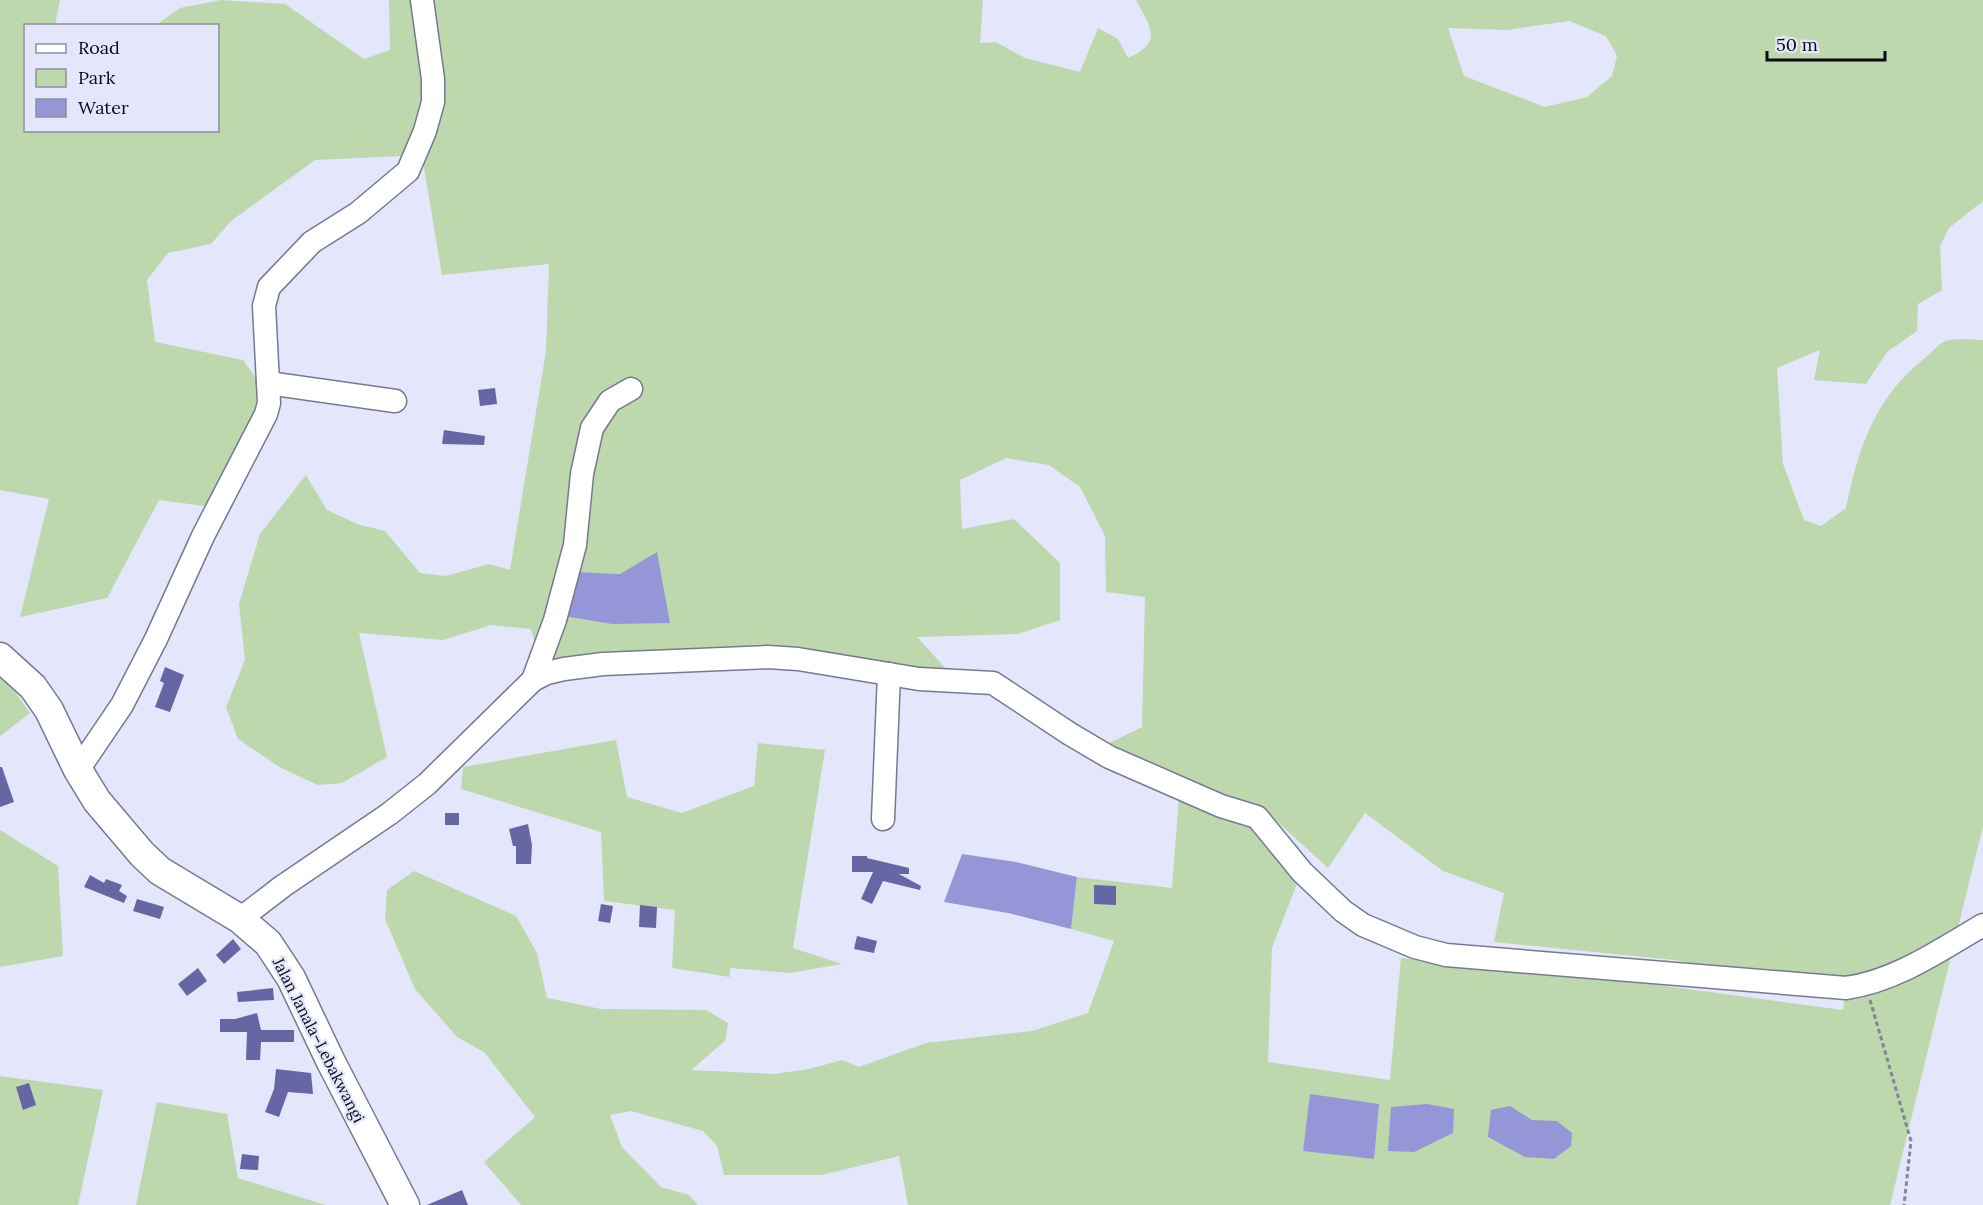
<svg xmlns="http://www.w3.org/2000/svg" width="1983" height="1205" font-family="Lora,serif">
<rect width="100%" height="100%" fill="#e4e6fc"/>
<g fill="#bdd8ac" fill-rule="evenodd">
<path d="M0,0h60l-5,25 -29,1v104h192v-104l-62,-1 24,-17 41,-8 64,4 79,55 26,-9 -1,-50h594l-3,43 16,-1 29,16 55,14 18,-44 20,11 10,19c36,-16 22,-31 8,-58h847v201l-34,27 -9,18 2,44 -24,14 -1,27 -30,21 -21,32 -52,-4 6,-30 -43,18 6,96 21,56 17,6 25,-18c12,-60 29,-111 79,-150 6,-5 14,-15 21,-17 10,-3 26,-1 37,-1v486l-93,379h-982l-9,-49 -77,19h-98l-7,-29 -14,-15 -72,-20 -21,4 12,32 39,40 28,8 9,10h-177l-37,-43 51,-45 -51,-65 -27,-15 -42,-48 -30,-70 2,-29 27,-19 102,45 21,37 10,45 54,11 105,1 22,13 -3,18 -34,29 83,4 35,-5 33,-9 17,7 67,-24 106,-12 56,-18 26,-72 -43,-12 6,-52 95,11 7,-92 -84,-46 47,-23 3,-130 -39,-5 -1,-56 -25,-49 -31,-22 -43,-7 -46,22 2,49 52,-10 46,44v57l-42,14 -101,3 42,46 -181,-31 -237,15 -10,-38 -40,-4 -48,15 -84,-7 28,124 -45,26 -24,2 -37,-17 -43,-29 -12,-32 19,-47 -6,-56 21,-70 46,-59 21,35 30,14 28,7 35,42 26,3 43,-12 21,6 36,-219 3,-87 -107,11 -20,-120 -107,5 -84,61 -20,23 -43,9 -21,27 8,62 88,18 17,24 4,23 -45,101 -60,-8 -52,98 -87,19 29,-118 -49,-9zM1569,21l37,15 11,20 -5,20 -25,21 -42,10 -81,-31 -16,-48 58,2zM656,553l-44,71 -55,-53 63,3zM1183,798l87,17 58,53 37,-55 78,58 61,22 -10,49 181,18 109,20 62,-1 -3,31 -274,-37 -168,-15 -11,122 -122,-18 4,-114 26,-67 -36,-48z"/>
<path d="M0,671l30,42 -30,23z"/>
<path d="M616,740l11,57 55,16 72,-27 4,-43 67,7 -32,198 49,16 -52,9 -60,-5v9l-58,-9 3,-58 -71,-9 -3,-69 -140,-43 2,-22z"/>
<path d="M0,830l58,36 5,90 -63,11z"/>
<path d="M0,1076l103,14 -25,115h-78z"/>
<path d="M157,1102l70,12 11,64 88,27h-190z"/>
</g>
<g fill="#9496d7">
<path d="M657,552l13,71 -58,1 -66,-11 11,-42 63,3z"/>
<path d="M962,854l54,8 61,15 -6,52 -63,-16 -64,-11z"/>
<path d="M1310,1094l69,10 -5,55 -71,-8z"/>
<path d="M1427,1104l27,5 -1,24 -39,19 -26,-1 3,-44z"/>
<path d="M1510,1106l22,14 25,1 15,12 -1,13 -17,13 -29,-2 -37,-20 3,-27z"/>
</g>
<g fill="#6566a3">
<path d="M495,388l2,16 -17,2 -2,-16z"/>
<path d="M444,430l41,6 -1,9 -42,-1z"/>
<path d="M165,667l19,8 -14,37 -15,-5 9,-24 -4,-2z"/>
<path d="M0,767h2l12,35 -14,5z"/>
<rect x="445" y="813" width="14" height="12"/>
<path d="M528,824l4,21 -1,19h-15v-18h-3l-4,-17z"/>
<path d="M852,856h15v2l42,10v6h-10l22,12 -1,4 -37,-9 -11,23 -11,-5 12,-27h-21z"/>
<path d="M90,875l14,8 2,-4 16,6 -3,6 8,5 -3,7 -40,-16z"/>
<path d="M1094,885l22,1v19l-22,-1z"/>
<path d="M137,899l27,8 -4,12 -27,-8z"/>
<path d="M601,904l12,2 -3,17 -12,-2z"/>
<path d="M640,905l17,2 -1,21 -17,-1z"/>
<path d="M857,936l20,5 -3,12 -20,-4z"/>
<path d="M233,939l8,10 -17,15 -8,-9z"/>
<path d="M198,968l9,13 -20,15 -9,-12z"/>
<path d="M273,988l1,12 -36,2 -1,-10z"/>
<path d="M257,1013l4,17h33v12h-33l-1,18h-14l1,-28h-27v-13h15z"/>
<path d="M276,1069l35,4 2,21 -25,-2 -9,25 -14,-5 9,-23z"/>
<path d="M29,1083l7,22 -13,5 -7,-23z"/>
<path d="M242,1154l17,2 -1,14 -18,-1z"/>
<path d="M462,1190l6,15h-41z"/>
</g>
<g fill="none" stroke-linecap="round" stroke-linejoin="round">
<g stroke="#777991" stroke-width="25">
<g id="minor">
<path d="M268,383l127,18"/>
<path d="M533,680l22,-60 20,-75 7,-71 10,-46 18,-27 21,-12"/>
<path d="M78,770l44,-65 34,-66 47,-103 63,-122 3,-11 -1,-20 -4,-77 5,-19 43,-45 46,-29 50,-42 17,-40 8,-29v-23l-11,-79"/>
<path d="M883,819l6,-145"/>
<path d="M240,919l43,-33 106,-72 38,-30 106,-104 14,-7 17,-4 39,-5 165,-7 30,2 121,20 74,4 77,51 39,23 112,49 36,11 45,55 41,39 20,14 52,22 31,8 400,33c50,-7 94,-38 137,-63"/>
</g>
</g>
<g stroke="#777991" stroke-width="31">
<path id="major" d="M0,657l33,30 16,23 29,60 19,31 45,53 18,17 80,48 28,24 23,35 40,84 74,143"/>
</g>
<path stroke="#848595" stroke-width="3" stroke-dasharray="4.5 3" stroke-linecap="butt" d="M1870,1000l41,141 -7,64"/>
<use href="#minor" stroke="#fff" stroke-width="22"/>
<use href="#major" stroke="#fff" stroke-width="28"/>
</g>
<g text-anchor="middle" dominant-baseline="central" stroke-width="4.5" stroke-linejoin="round" paint-order="stroke">
<g font-size="16" fill="#0a0b13" stroke="#e4e6fc">
<text transform="translate(319 1040) rotate(63)">Jalan Janala–Lebakwangi</text>
</g>
</g>
<rect x="24" y="24" width="195" height="108" fill="#e4e6fc" stroke="#8d8e9f" stroke-width="1.5"/>
<rect x="36" y="44" width="30" height="9" fill="#ffffff" stroke="#8d8e9f" stroke-width="1.5"/>
<text x="78" y="54" font-size="18" fill="#0a0b13">Road</text>
<rect x="36" y="69" width="30" height="18" fill="#bdd8ac" stroke="#8d8e9f" stroke-width="1.5"/>
<text x="78" y="84" font-size="18" fill="#0a0b13">Park</text>
<rect x="36" y="99" width="30" height="18" fill="#9496d7" stroke="#8d8e9f" stroke-width="1.5"/>
<text x="78" y="114" font-size="18" fill="#0a0b13">Water</text>
<path d="M1767 51v9h118v-9" fill="none" stroke="#0a0b13" stroke-width="3"/>
<text x="1776" y="51" font-size="18" fill="#0a0b13" stroke="#e4e6fc" stroke-width="4.5" paint-order="stroke">50 m</text>
</svg>
